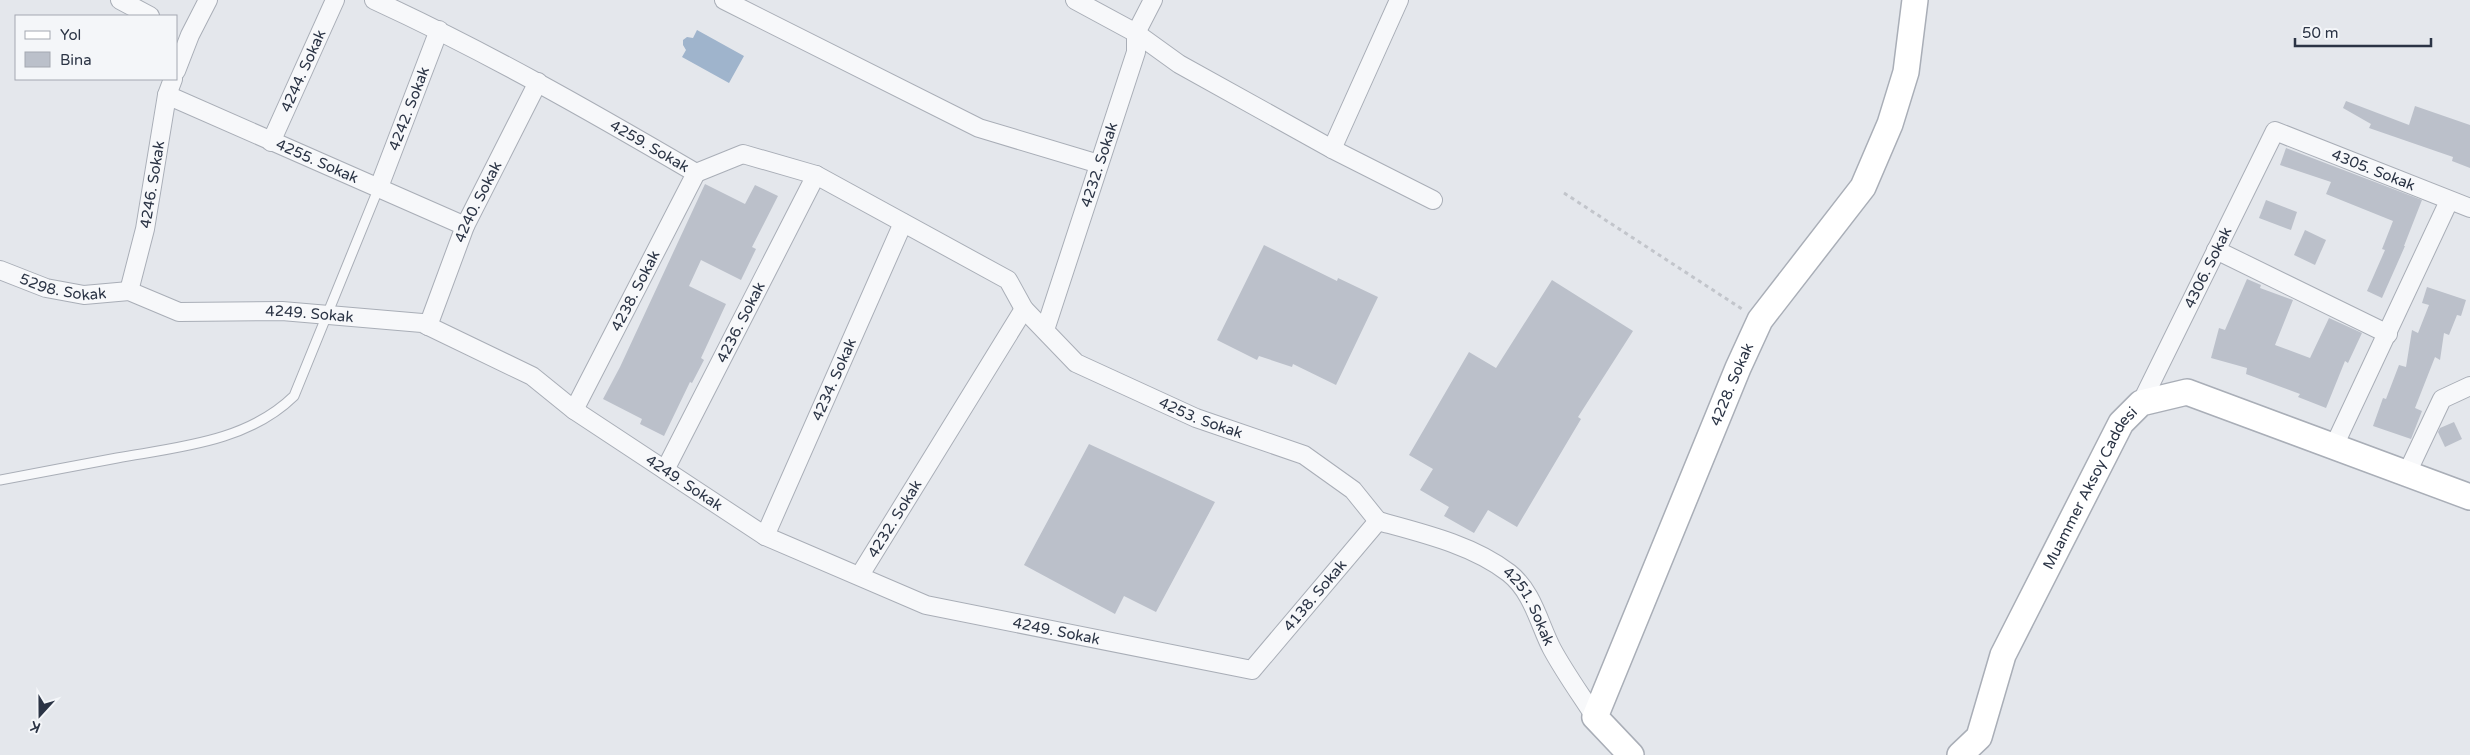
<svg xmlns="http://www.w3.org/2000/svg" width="2470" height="755" font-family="'Varela Round',sans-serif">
<rect width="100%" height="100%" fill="#e4e7ec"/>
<path fill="#9fb4cc" d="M697,30l47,26 -15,27 -47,-26 4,-7 -3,-5v-5l4,-3 6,1z"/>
<g fill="#bbc0ca">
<path d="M2346,101l63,24 6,-19 55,19v43l-18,-7 1,-4 -84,-29 2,-4 -28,-16z"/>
<path d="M2286,148l136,52 -18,46h1l-23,52 -15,-7 18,-41 -3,-1 11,-28 -67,-27 5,-12 -51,-17z"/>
<path d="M705,184l40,20 10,-19 23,11 -26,51 4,2 -15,31 -40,-20 -12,26 37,18 -25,54 3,2 -12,23 -2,-1 -26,54 -24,-12 2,-5 -39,-20 17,-32z"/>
<path d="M2266,200l31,12 -6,18 -32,-12z"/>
<path d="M2305,230l21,10 -11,25 -21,-10z"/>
<path d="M1264,245l73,36 1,-3 40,19 -42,88 -43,-21 -1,3 -33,-11 -2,4 -40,-20z"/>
<path d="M2247,279l14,6 -1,3 33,12 -18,45 35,13 19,-40 33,15 -14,30 -3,-2 -19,47 -28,-11 2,-3 -54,-20 1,-6 -36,-10 8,-30 6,2z"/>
<path d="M1552,280l81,51 -55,86 3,2 -64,108 -29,-17 -14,23 -30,-17 5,-9 -29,-17 13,-21 -24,-14 60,-103 27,16z"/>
<path d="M2427,287l39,13 -5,16 -4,-1 -8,20 -5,-2 -4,27 -5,-3 -20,51 7,3 -11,28 -38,-13 10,-28 3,1 13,-34 7,2 6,-37 6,3 11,-28 -7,-2z"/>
<path d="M2454,422l8,17 -17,8 -7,-15 2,-4z"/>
<path d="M1089,444l126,58 -59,110 -32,-16 -9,18 -91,-49z"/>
</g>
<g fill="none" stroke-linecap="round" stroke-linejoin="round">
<g stroke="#a9aeb7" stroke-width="11">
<path id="lane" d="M0,480c39,-7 78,-15 117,-22 61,-11 130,-16 177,-62l85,-209"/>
</g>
<g stroke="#a9aeb7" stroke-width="20">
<g id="street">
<path d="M120,0l30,16"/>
<path id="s1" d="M374,0c111,51 216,111 322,173"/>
<path d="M724,0l255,128 120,36"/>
<path d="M1075,0l61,33 43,31 153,85 101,51"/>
<path d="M176,71l14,-36 18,-35"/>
<path id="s2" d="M167,95l298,131"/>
<path id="s3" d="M271,142l64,-142"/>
<path d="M1332,149l67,-149"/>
<path id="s4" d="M696,173l47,-19 73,21 192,105 16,29 52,54 120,55 108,37 49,35 25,31"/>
<path id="s5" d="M379,187l60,-157"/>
<path d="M2216,250l172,84"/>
<path id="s6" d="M0,270l46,18 38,7 45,-4 50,21 103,-1 140,12 110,53 42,34 191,126 161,69 326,65 126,-149"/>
<path id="s7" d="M129,291l16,-62 22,-134 6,-16"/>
<path id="s8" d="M428,326l37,-100 73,-144"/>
<path id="s9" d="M1045,330l91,-278v-19l17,-33"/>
<path id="s10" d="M2141,403l134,-272 195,77"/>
<path id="s11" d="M574,410l122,-237"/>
<path d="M2334,446l115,-245"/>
<path id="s12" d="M665,470l151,-295"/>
<path d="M2407,473l35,-74 28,-13"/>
<path id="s13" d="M1378,521c44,12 95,24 131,52 24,19 30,51 43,76 13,24 29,46 43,68"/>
<path id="s14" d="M765,536l138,-313"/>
<path id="s15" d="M860,575l164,-266"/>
</g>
</g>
<g stroke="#a9aeb7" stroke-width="28">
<g id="secondary">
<path id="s16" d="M1631,755l-36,-38 143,-349 22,-48 103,-133 27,-63 16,-52 9,-72"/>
<path id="s17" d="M1960,755l19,-18 24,-82 118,-232 20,-20 46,-11 283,105"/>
</g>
</g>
<path stroke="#c2c5cb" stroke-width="3" stroke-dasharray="4 4" stroke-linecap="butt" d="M1564,193l178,116"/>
<use href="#lane" stroke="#f7f8fa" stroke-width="9"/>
<use href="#street" stroke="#f7f8fa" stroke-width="18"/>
<use href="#secondary" stroke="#fff" stroke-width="25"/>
</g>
<g text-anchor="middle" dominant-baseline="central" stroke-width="4" stroke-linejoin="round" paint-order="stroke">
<g font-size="15" fill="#2b3445" stroke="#f4f6f9">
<text stroke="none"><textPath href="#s3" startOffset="78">4244. Sokak</textPath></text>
<text stroke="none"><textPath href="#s5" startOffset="84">4242. Sokak</textPath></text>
<text stroke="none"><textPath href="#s1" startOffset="312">4259. Sokak</textPath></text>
<text stroke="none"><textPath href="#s2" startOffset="164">4255. Sokak</textPath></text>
<text stroke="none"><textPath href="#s9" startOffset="174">4232. Sokak</textPath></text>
<text stroke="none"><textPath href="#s10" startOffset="409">4305. Sokak</textPath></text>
<text stroke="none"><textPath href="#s7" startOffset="109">4246. Sokak</textPath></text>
<text stroke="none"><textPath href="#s8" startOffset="134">4240. Sokak</textPath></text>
<text stroke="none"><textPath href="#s10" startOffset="151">4306. Sokak</textPath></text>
<text stroke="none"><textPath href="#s6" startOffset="66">5298. Sokak</textPath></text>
<text stroke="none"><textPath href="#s11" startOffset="134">4238. Sokak</textPath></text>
<text stroke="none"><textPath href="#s6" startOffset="318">4249. Sokak</textPath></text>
<text stroke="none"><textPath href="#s12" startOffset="166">4236. Sokak</textPath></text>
<text stroke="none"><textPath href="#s14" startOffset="171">4234. Sokak</textPath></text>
<text stroke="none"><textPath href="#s16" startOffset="412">4228. Sokak</textPath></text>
<text stroke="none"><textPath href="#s4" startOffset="590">4253. Sokak</textPath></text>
<text stroke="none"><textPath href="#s6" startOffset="739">4249. Sokak</textPath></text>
<text stroke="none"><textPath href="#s17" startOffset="300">Muammer Aksoy Caddesi</textPath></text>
<text stroke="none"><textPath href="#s15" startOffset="66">4232. Sokak</textPath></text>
<text stroke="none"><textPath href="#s6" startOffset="1441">4138. Sokak</textPath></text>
<text stroke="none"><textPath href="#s13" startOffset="181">4251. Sokak</textPath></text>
<text stroke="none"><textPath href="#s6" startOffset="1144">4249. Sokak</textPath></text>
</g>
</g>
<rect x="15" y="15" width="162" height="65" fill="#f4f6f9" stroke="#a4a8b1"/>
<rect x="25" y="31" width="25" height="8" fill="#ffffff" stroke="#a4a8b1"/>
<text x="60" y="40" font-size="15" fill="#2b3445">Yol</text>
<rect x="25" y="52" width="25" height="15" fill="#bbc0ca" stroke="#a4a8b1"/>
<text x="60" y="65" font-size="15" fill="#2b3445">Bina</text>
<g transform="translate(40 715) rotate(201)" stroke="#f4f6f9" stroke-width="4" paint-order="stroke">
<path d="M0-4L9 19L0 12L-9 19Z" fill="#2b3445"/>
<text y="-8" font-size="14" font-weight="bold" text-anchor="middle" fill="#2b3445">K</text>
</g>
<path d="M2295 38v8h136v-8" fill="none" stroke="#2b3445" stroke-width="2.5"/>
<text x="2302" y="38" font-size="15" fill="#2b3445" stroke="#f4f6f9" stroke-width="4" paint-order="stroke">50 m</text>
</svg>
